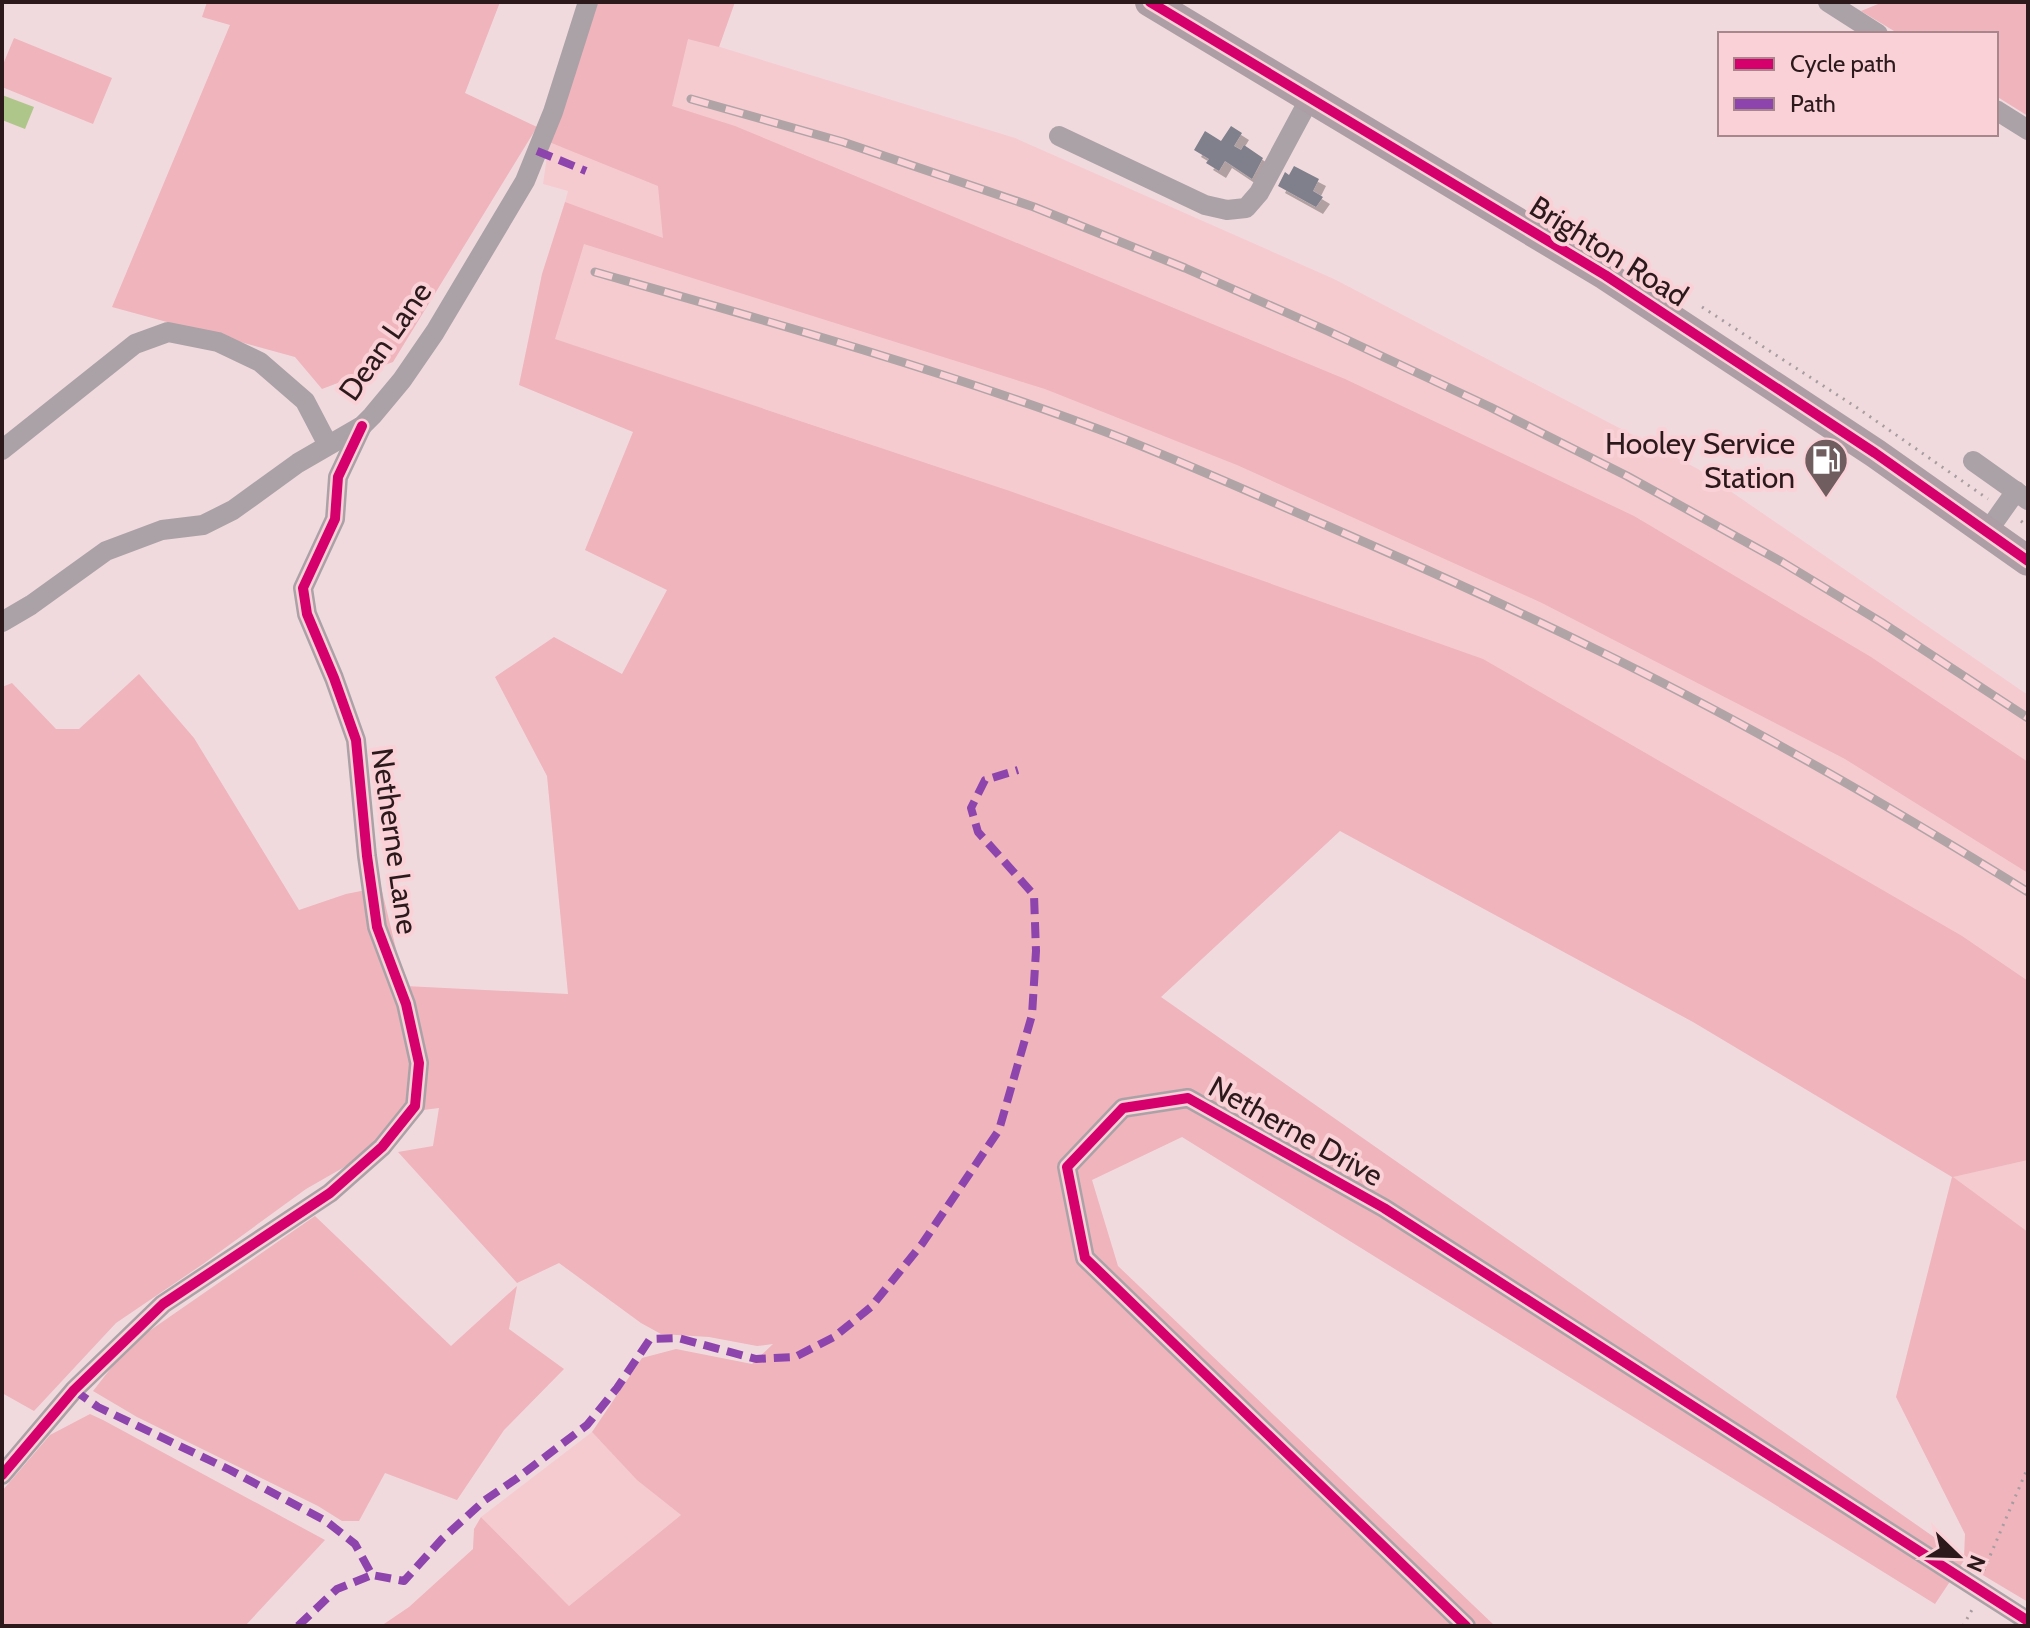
<svg xmlns="http://www.w3.org/2000/svg" width="2030" height="1628" font-family="Cabin,sans-serif">
<defs>
<filter id="shadow"><feDropShadow dx="7" dy="7" stdDeviation="0" flood-color="#0004"/></filter>
</defs>
<rect width="100%" height="100%" fill="#f1dadd"/>
<g fill="#f5cbd0">
<path d="M629,19l386,119 319,141 364,190 330,226v320l-1021,-525 -453,-151 13,-136 -2,-1 3,-11 -25,-7 6,-42 13,5z"/>
<path d="M2028,1160v72l-76,-55z"/>
<path d="M592,1432l45,47 44,36 -112,91 -88,-89z"/>
</g>
<g fill="#efb4bc" fill-rule="evenodd">
<path d="M207,2h293l-35,91 72,34 -144,235 -71,27 -27,-32 -183,-50 118,-282 -28,-8z"/>
<path d="M598,2h137l-16,45 -31,-8 -16,67 63,20 610,253 289,137 237,141 157,105v111l-183,-114 -303,-156 -305,-138 -192,-76 -461,-145 -29,95 452,151 476,169 479,277 66,45v179l-75,17 75,55v370l-52,-31 -11,-12 -30,45 -753,-467 -90,43 26,86 377,360h-1114l28,-19 64,-58 1,-20 7,-12 88,89 112,-91 -44,-35 -45,-48 50,-74 34,-9 76,15 21,-20 -16,2 -48,-9 -48,-3 -20,-11 -82,-60 -42,20 -119,-131 35,-6 6,-38 -32,4 -33,38 -68,39 -103,75 -87,59 -82,88 -32,-18v-706l10,-4 44,46h23l60,-55 55,64 105,172 47,-16 35,-7 24,99 163,8 -21,-218 -52,-99 59,-40 68,37 45,-84 -82,-40 48,-118 -114,-47 23,-111 23,-72 98,36 -5,-52 -109,-44zM1340,831l353,191 259,155 -56,220 69,137 -1,24 -803,-561z"/>
<path d="M1883,2h145v114l-32,-20v-62h-97l-38,-23z"/>
<path d="M14,38l98,40 -19,46 -91,-37v-20z"/>
<path d="M315,1216l136,130 66,-60 -8,43 55,40 -60,61 -47,70 -72,-27 -26,48h-17l-24,-15 -181,-89 -44,-26 36,-46z"/>
<path d="M90,1414l13,6 222,120 -80,86h-243v-135l48,-56z"/>
</g>
<path fill="#afc68a" d="M2,95l32,12 -9,22 -23,-9z"/>
<g fill="#7f808b" filter="url(#shadow)">
<path d="M1231,126l11,7 -8,13 7,4 3,-5 19,13 -11,21 -27,-18 -6,10 -13,-8 3,-4 -15,-9 11,-19 16,10z"/>
<path d="M1294,166l25,13 -6,12 10,6 -7,10 -38,-21 7,-14 4,3z"/>
</g>
<g fill="none" stroke-linecap="round" stroke-linejoin="round">
<g stroke="#a69da0" stroke-width="3" stroke-dasharray="2 6" stroke-linecap="butt">
<path d="M1702,307l157,102 129,90"/>
<path d="M2021,521l7,6"/>
<path d="M1984,1570l44,-103"/>
<path d="M1963,1626l10,-18"/>
</g>
<g stroke="#aaa2a7" stroke-width="20">
<path d="M1828,2l50,32"/>
<path d="M1996,110l32,20"/>
<path d="M1059,136l146,69 22,5 19,-2 13,-15 51,-95"/>
<path d="M2,450l133,-106 33,-12 50,10 42,20 45,39 23,44"/>
<path d="M1973,461l55,39"/>
<path d="M1987,532l29,-41"/>
<path d="M2,622l29,-17 75,-54 56,-21 41,-5 30,-15 65,-47 64,-37 10,-10 30,-36 33,-48 90,-151 28,-69 35,-110"/>
<path d="M2,1475l72,-85 89,-86 167,-111 52,-46 33,-41 4,-43 -13,-59 -29,-77 -10,-71 -11,-116 -22,-62 -27,-64 -4,-26 32,-69 3,-42 24,-51"/>
<path d="M1466,1626l-381,-368 -18,-91 56,-59 65,-10 196,110 644,413"/>
</g>
<path stroke="#ac9ea4" stroke-width="30" d="M1150,2l455,273 270,178 153,108"/>
<g stroke="#b1a4a7" stroke-width="9">
<g id="rail">
<path d="M691,99l152,43 191,65 151,61 143,63 162,76 137,69 155,86 99,60 147,96"/>
<path d="M595,272c169,48 338,95 503,157 77,29 151,63 225,95 92,40 183,81 272,125 148,72 293,156 433,243"/>
</g>
</g>
<use href="#rail" stroke="#fad1d6" stroke-width="6" stroke-dasharray="18" stroke-linecap="butt"/>
<g stroke="#8e44ad" stroke-width="8" stroke-dasharray="16 8" stroke-linecap="butt">
<path d="M537,151l49,20"/>
<path d="M74,1390l24,17 132,63 96,51 29,23 17,31 32,6 38,-42 43,-39 31,-21 71,-54 30,-37 33,-49 28,-1 78,21 39,-2 39,-20 37,-30 51,-63 77,-114 33,-115 4,-64 -2,-56 -56,-63 -7,-24 14,-28 33,-10"/>
<path d="M298,1626l39,-37 35,-14"/>
</g>
<g stroke="#fad1d6" stroke-width="15">
<g id="cycleway">
<path d="M1150,2l455,273 270,178 153,108"/>
<path d="M2,1475l72,-85 89,-86 167,-111 52,-46 33,-41 4,-43 -13,-59 -29,-77 -10,-71 -11,-116 -22,-62 -27,-64 -4,-26 32,-69 3,-42 24,-51"/>
<path d="M1466,1626l-381,-368 -18,-91 56,-59 65,-10 196,110 644,413"/>
</g>
</g>
<use href="#cycleway" stroke="#d6006c" stroke-width="10"/>
</g>
<defs>
<g id="fuel-pin" transform="scale(2.3)"><path d="M0 17L-7.5 6A9.5 9.5 0 1 1 7.5 6Z" fill="#705d60" stroke="#fad1d6"/><path d="M-5.5-6h7V0h2V4h1.3V-2.5L3-4.5l.8-.8L6-3V5H2.5V1h-1V6h-7ZM-4.2-4.7v3.2H.2V-4.7Z" fill="#fff"/></g>
</defs>
<g fill-rule="evenodd">
<use href="#fuel-pin" x="1826" y="460"/>
</g>
<g text-anchor="middle" dominant-baseline="central" stroke-width="8" stroke-linejoin="round" paint-order="stroke">
<g font-size="30" fill="#2b191c" stroke="#fad1d6">
<text transform="translate(1609 251) rotate(32)">Brighton Road</text>
<text transform="translate(385 341) rotate(-55)">Dean Lane</text>
<text transform="translate(395 841) rotate(82)">Netherne Lane</text>
<text transform="translate(1296 1131) rotate(29)">Netherne Drive</text>
</g>
<g font-size="30" fill="#2b191c" stroke="#fad1d6" text-anchor="end">
<text x="1795" y="443">Hooley Service<tspan x="1795" dy="34">Station</tspan></text>
</g>
</g>
<rect width="2030" height="1628" fill="none" stroke="#2b191c" stroke-width="8"/>
<rect x="1718" y="32" width="280" height="104" fill="#fad1d6" stroke="#a7878c" stroke-width="2"/>
<rect x="1734" y="58" width="40" height="12" fill="#d6006c" stroke="#a7878c" stroke-width="2"/>
<text x="1790" y="72" font-size="24" fill="#2b191c">Cycle path</text>
<rect x="1734" y="98" width="40" height="12" fill="#8e44ad" stroke="#a7878c" stroke-width="2"/>
<text x="1790" y="112" font-size="24" fill="#2b191c">Path</text>
<g transform="translate(1958 1556) rotate(113)" stroke="#fad1d6" stroke-width="6" paint-order="stroke">
<path d="M0-6L14 30L0 20L-14 30Z" fill="#2b191c"/>
<text y="-12" font-size="22" font-weight="bold" text-anchor="middle" fill="#2b191c">N</text>
</g>
</svg>
